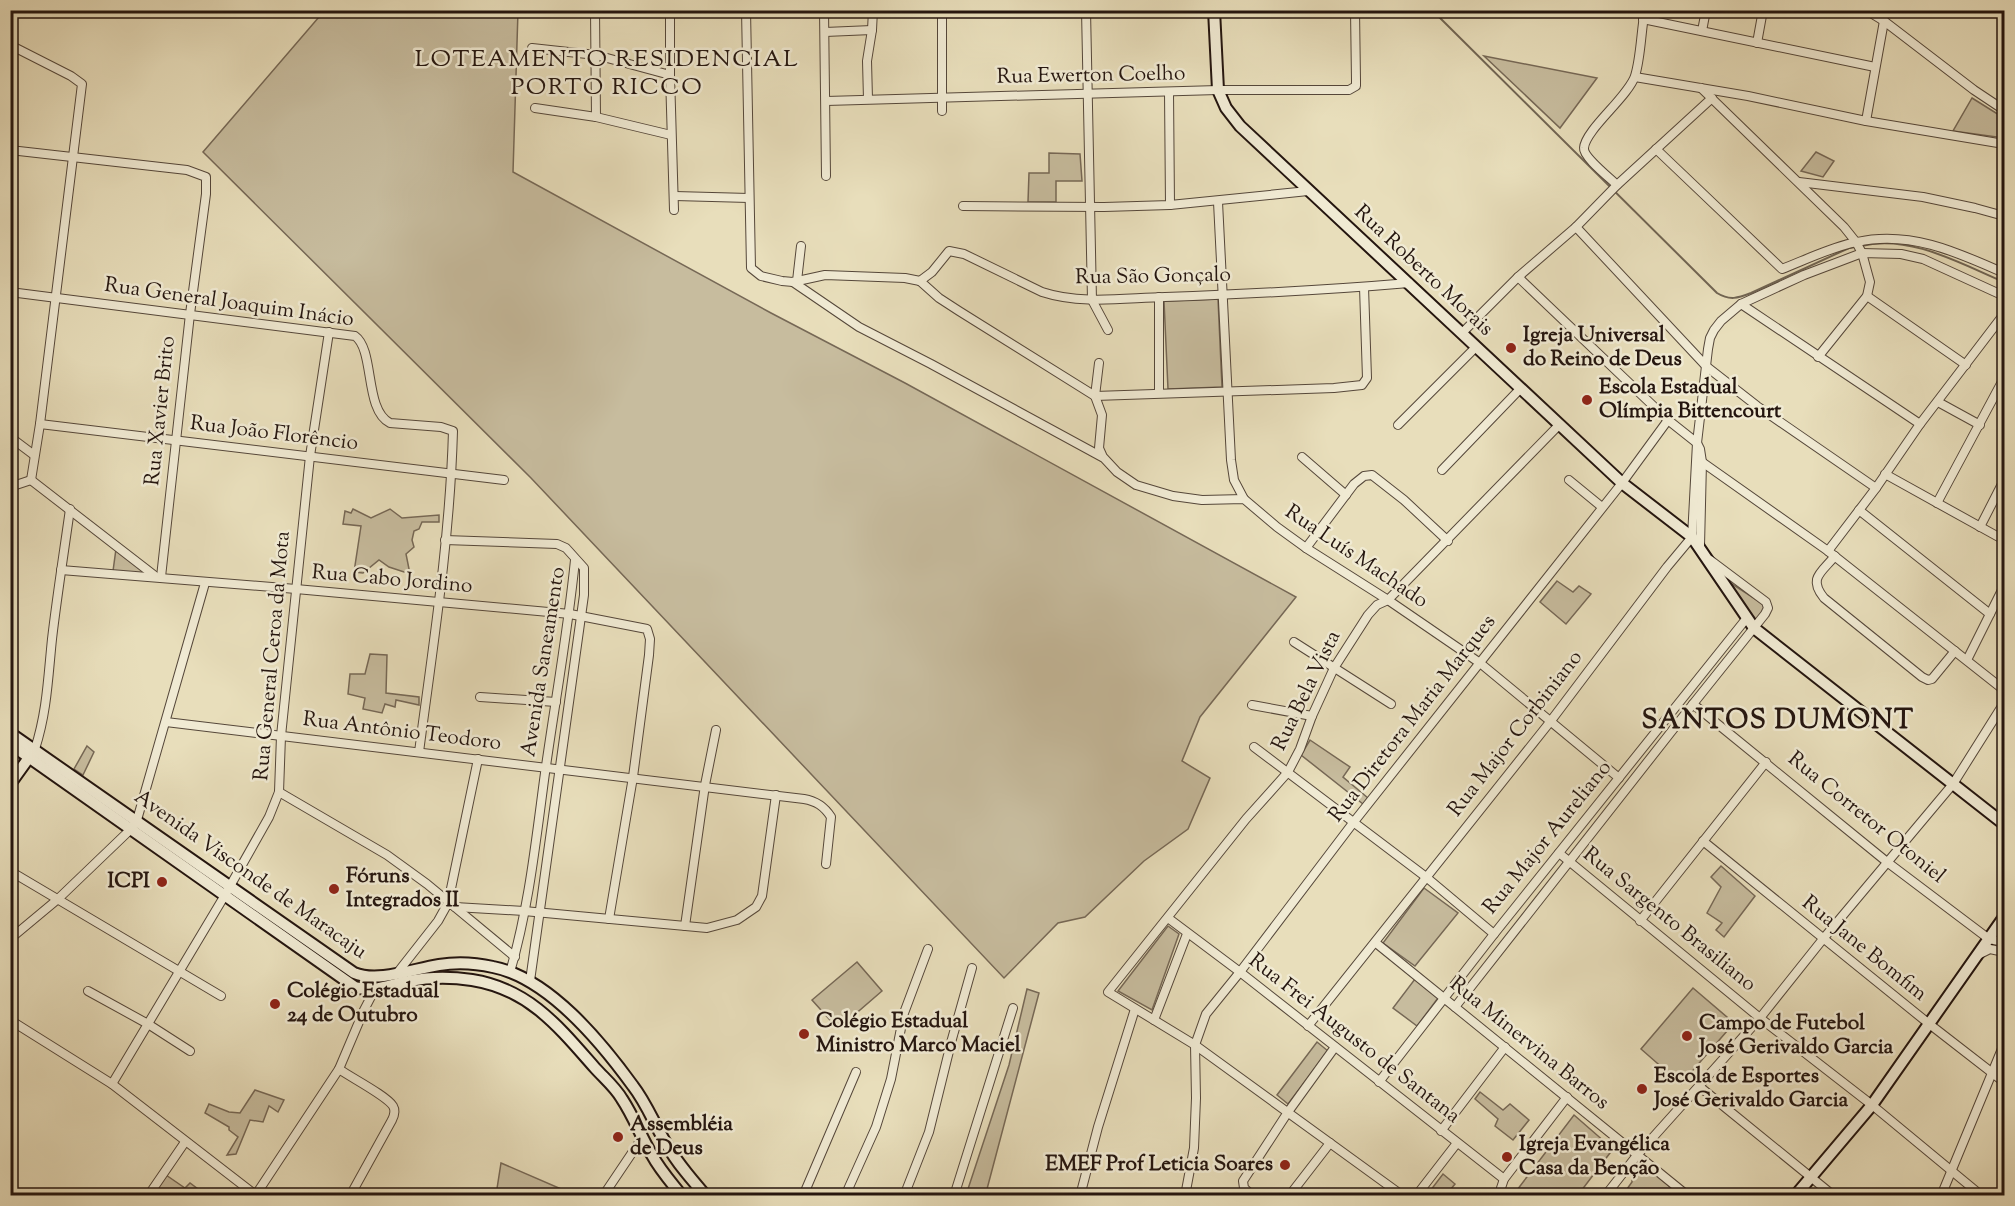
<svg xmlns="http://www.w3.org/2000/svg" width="2015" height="1206" font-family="'Sorts Mill Goudy',serif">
<rect width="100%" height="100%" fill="#e8debb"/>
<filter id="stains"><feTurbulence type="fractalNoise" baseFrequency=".00333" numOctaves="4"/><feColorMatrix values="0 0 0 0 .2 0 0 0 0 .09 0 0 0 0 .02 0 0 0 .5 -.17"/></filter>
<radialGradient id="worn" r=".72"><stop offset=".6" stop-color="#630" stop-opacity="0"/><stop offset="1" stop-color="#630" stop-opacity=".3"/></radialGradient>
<g fill="#c7bc9e" stroke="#766856" stroke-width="1.5">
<path d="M325,10l193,1 -5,161 258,141 134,70 391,214 -96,120 -18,44 28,17 -22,51 -44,32 -59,56 -27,6 -54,55 -473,-500 -328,-326z"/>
<path d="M1484,56l113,22 -37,50z"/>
<path d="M1972,98l32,20v20l-51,-7z"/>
<path d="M1816,152l18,9 -11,16 -22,-6z"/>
<path d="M1049,153l31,1 2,27h-26v21h-28l1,-29h20z"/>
<path d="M1218,299l4,88 -54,2 -4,-88z"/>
<path d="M353,509l18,9 19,-9 12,9 37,-3v7h-17l-3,7 -5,2 -2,9 2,7 -8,7 4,20 -21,-7 -10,-7 -16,13 -9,-1 7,-46 -18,-2 2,-13 6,2z"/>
<path d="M116,549l32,25 -35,-3z"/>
<path d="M1726,580l37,24 1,5 -10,17z"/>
<path d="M1557,581l16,11 6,-6 12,8 -25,30 -26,-22z"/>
<path d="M370,654l17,1 -1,38 33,4v8l-23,-5 -1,7 -10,-3 -3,9 -19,-4 2,-11 -17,-4 2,-20h15z"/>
<path d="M1310,740l40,27 -7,10 25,21 -5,6 -62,-49z"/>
<path d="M87,746l7,6 -11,23 -9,-6z"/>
<path d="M1721,866l34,30 -31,41 -8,-7 6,-7 -15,-10 14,-26 -10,-10z"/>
<path d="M1424,888l34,25 -43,53 -32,-23z"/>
<path d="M1168,926l11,8 -27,76 -34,-19z"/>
<path d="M857,962l25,29 -44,38 -26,-29z"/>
<path d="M1415,979l23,19 -21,28 -24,-18z"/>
<path d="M1693,988l41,35 -53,61 -40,-35z"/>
<path d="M1027,989l12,4 -52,196 -2,6h-19l43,-130z"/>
<path d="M1317,1042l11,9 -40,53 -11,-9z"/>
<path d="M255,1090l29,10 -6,12 -9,-6 -6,16 -13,-2 -14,34 -9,1 11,-18 -9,-7v-3l-24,-14 4,-9 20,8 11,1z"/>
<path d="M1480,1092l23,18 7,-6 19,16 -16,20 -18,-14 3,-7 -23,-20z"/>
<path d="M1574,1115l39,34 -35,46h-62l-2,-1z"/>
<path d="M1642,1162l37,33 -57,1 10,-14v-13l5,-6z"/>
<path d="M501,1163l74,32h-79z"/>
<path d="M1443,1174l12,10 -9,11h-19z"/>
<path d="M166,1175l19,13 5,-5 16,12 -54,-1z"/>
</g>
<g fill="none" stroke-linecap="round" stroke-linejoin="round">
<g stroke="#716553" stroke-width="2">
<path d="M1432,10l285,283c13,8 21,5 34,0l98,-45 6,-1"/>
<path d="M1861,246c49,-12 100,18 143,36"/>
</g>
<g stroke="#55473a" stroke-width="10">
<g id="street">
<path d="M595,10l1,107"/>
<path d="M659,10l11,4"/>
<path d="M670,10v65l4,135"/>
<path d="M746,10l5,258 10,8 21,5 11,1 32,-7 80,3 15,3"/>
<path d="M824,10l2,166"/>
<path d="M1086,10l6,290 16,30"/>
<path d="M1866,10l18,11 90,69 30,20"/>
<path d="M1643,19l232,48"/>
<path d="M1702,31l4,-21"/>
<path d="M825,32l47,-2"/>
<path d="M1757,43l6,-33"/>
<path d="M10,45l61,31 11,8 -42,340 -9,56"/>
<path d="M532,48l64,7 74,20"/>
<path d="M1635,77l113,19 118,25 138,23"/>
<path d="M1701,88l143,139 12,15 6,11 8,29 -3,14 -49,61"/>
<path d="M1169,92l1,113"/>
<path d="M868,99l-1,-38 5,-31 1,-20"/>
<path d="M826,101l392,-11h131l7,-4v-5l-1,-71"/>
<path d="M535,108l61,9 75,18"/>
<path d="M942,111v-101"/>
<path d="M1866,121l18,-100"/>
<path d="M1656,149l126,120c23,-9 52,-23 75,-27 52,-12 100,10 147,31"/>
<path d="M10,150l177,20 19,7v17l-16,120 -29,263"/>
<path d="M1799,182l124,15 52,11 29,8"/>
<path d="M1617,185c-7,-7 -34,-28 -33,-37 1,-18 44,-51 51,-72 6,-19 6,-46 10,-66"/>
<path d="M675,196l74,2"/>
<path d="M1218,202l13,258 3,20 10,19"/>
<path d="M963,206l141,1 66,-2 138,-14"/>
<path d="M1576,227l131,140 50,39 119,82"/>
<path d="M1518,277l150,143 29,23 3,6 2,13 -2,84"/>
<path d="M797,281l4,-35"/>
<path d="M920,281l19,17 20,13 136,85 239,-8 28,-3 5,-7 -3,-91"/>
<path d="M920,281l12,-9 17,-21 15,3 78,38c40,13 82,6 123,5 82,-3 163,-7 244,-14"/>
<path d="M793,282l66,45 72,37 171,93"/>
<path d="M10,292l345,44c20,14 9,74 35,87l51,4 12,4c-3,108 -20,215 -34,321"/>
<path d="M1867,296l99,69"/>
<path d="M1159,297v96"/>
<path d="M1741,304l179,120"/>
<path d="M1462,333l56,-56 58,-50 41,-42 95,-87"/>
<path d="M1099,363l-4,33 7,19 -3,33 4,9 14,15 19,13 37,11 29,4 42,-1 33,28 29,21 82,52 92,63 139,115"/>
<path d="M1938,402l42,23"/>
<path d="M40,424l464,56"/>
<path d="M1398,425l78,-78"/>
<path d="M10,437l24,18"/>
<path d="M1302,457l44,38"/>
<path d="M1702,462l126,89 176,139"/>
<path d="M1442,470l78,-81"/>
<path d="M1885,474l119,66"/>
<path d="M31,480l124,96"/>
<path d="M1569,480l33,27"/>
<path d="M10,487l21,-7"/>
<path d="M1937,503l67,-125"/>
<path d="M1859,510l131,104"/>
<path d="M1980,527l24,-47"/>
<path d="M445,540l112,4 9,4 18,20v27l-54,386"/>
<path d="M1306,548l48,-64 10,-8 8,-1 32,25 44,41"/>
<path d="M1828,551l48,-63 44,-64 84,-110"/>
<path d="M1835,556c-14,17 -27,22 -11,42l98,79 6,3 4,-1 23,-28"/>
<path d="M61,570l235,19 274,25 77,15 3,10 -1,16 -16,122 -24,142"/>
<path d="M1294,642l97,62"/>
<path d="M1967,660l37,-74"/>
<path d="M480,697l76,5"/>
<path d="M1693,704l194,158 102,77 15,3"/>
<path d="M1252,705l60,11"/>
<path d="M166,722l638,77c12,2 20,7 27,18l-5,47"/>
<path d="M1254,747l172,130 68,57"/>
<path d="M35,749c12,-37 13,-71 17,-110 5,-43 12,-87 18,-130"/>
<path d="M279,792l108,63 40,29 88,73"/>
<path d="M1703,841l225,182 76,59"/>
<path d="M1559,853l201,165 112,87 110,91"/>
<path d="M10,871l211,125"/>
<path d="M455,907l69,4 183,17 30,-8 19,-13 6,-11 14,-101"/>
<path d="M1168,918l72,54 264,207"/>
<path d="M1640,921l126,-159"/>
<path d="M685,926l20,-141 11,-55"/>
<path d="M10,939l48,-40 73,-70 6,-9 68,-237"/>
<path d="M1376,943l312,253"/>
<path d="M1980,954l10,-5 14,3"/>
<path d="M398,972l40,-51 10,-18 30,-144"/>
<path d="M510,972c19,-64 26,-133 35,-199 10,-71 23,-142 30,-213"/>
<path d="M88,991l60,33 42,27"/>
<path d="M1455,1007l238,-303 72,-90 3,-6 -2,-6 -56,-42"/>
<path d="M10,1020l102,64 145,112"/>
<path d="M1154,1020l33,-86"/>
<path d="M1308,1026l242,-304 117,-155 25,-30 5,-94 11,-94 2,-11 4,-8 7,-9 20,-17 63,-29 58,-22 39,1 22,5 81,37"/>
<path d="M339,1069c11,8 48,27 54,37 3,5 1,10 -1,14l-42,76"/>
<path d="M1379,1082l115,-148 252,-315"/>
<path d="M112,1084l113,-189 44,-78 10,-25 2,-56 29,-280 19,-124"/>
<path d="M1700,1087l134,109"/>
<path d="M1441,1131l64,-84"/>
<path d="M1047,1195l3,1"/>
<path d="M148,1196l37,-54"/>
<path d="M255,1196l84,-127 25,-59 11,-21"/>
<path d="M603,1196l39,-58"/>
<path d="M803,1196l53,-124"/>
<path d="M845,1196l31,-69 15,-48 13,-66 24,-64"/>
<path d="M904,1196l25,-64 23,-93 20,-71"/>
<path d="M954,1196l59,-188"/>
<path d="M1080,1196l18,-69 37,-118"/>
<path d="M1185,1196l9,-48 2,-50 -1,-53 11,-31 34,-42 113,-149 269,-340 46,-63"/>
<path d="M1253,1196l-9,-8 -1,-7 45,-69 47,-65"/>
<path d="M1289,1196l41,-53"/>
<path d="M1403,1196l-208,-151 -87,-53 138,-173 42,-47 12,-23 12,-33 22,-48 34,-53 9,-10 11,-5 171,-175"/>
<path d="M1416,1196l41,-53"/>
<path d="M1502,1196l-1,-8 3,-9 63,-82"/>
<path d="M1605,1196l33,-42 122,-136 63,-79 130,-155 51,-81"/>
<path d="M1941,1196l63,-152"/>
</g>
</g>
<g stroke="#24150f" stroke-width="14">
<g id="secondary">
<path d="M1214,10l4,80 8,18 14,18 382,357 70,54 62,91 250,196"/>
<path d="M10,733l344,240c24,10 59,-4 85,-8 18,-3 36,-2 54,2 56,11 108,75 140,119 14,18 22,40 34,59 10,18 25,35 39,51"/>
<path d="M10,744l345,243c19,6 36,-3 54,-6 20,-4 43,-4 63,-1 57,9 87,47 123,88 9,10 20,19 27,31 12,18 19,38 30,56 8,15 19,27 30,41"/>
<path d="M10,784l23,-32"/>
<path d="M1795,1196l77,-91 132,-188"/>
</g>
</g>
<use href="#street" stroke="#f0ead3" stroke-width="8"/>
<use href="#secondary" stroke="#f0ead3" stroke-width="10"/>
</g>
<g fill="#8f2418" stroke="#f0ead3" stroke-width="2">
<circle cx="1511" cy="348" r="6"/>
<circle cx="1587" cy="400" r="6"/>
<circle cx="162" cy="882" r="6"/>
<circle cx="334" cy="889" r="6"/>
<circle cx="275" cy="1004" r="6"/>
<circle cx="804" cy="1034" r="6"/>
<circle cx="1687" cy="1036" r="6"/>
<circle cx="1642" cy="1089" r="6"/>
<circle cx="618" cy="1137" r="6"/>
<circle cx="1507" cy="1157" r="6"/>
<circle cx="1285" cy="1165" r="6"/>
</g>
<g text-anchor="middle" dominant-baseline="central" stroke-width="5" stroke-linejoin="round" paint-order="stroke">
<g font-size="21" fill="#24150f" stroke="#f0ead3">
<text transform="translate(1091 76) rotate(-1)">Rua Ewerton Coelho</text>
<text transform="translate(1423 271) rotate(43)">Rua Roberto Morais</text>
<text transform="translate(1153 277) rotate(-1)">Rua São Gonçalo</text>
<text transform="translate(229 303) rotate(8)">Rua General Joaquim Inácio</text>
<text transform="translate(161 411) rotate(-84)">Rua Xavier Brito</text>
<text transform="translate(274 434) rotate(7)">Rua João Florêncio</text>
<text transform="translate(1356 557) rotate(34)">Rua Luís Machado</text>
<text transform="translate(392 580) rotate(5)">Rua Cabo Jordino</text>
<text transform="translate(273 656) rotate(-85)">Rua General Ceroa da Mota</text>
<text transform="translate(544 662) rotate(-81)">Avenida Saneamento</text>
<text transform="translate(1307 691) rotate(-64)">Rua Bela Vista</text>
<text transform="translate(1413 719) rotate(-52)">Rua Diretora Maria Marques</text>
<text transform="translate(402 732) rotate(7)">Rua Antônio Teodoro</text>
<text transform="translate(1516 734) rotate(-52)">Rua Major Corbiniano</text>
<text transform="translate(1866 818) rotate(39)">Rua Corretor Otoniel</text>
<text transform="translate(1548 838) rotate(-51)">Rua Major Aureliano</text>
<text transform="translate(250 875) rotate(35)">Avenida Visconde de Maracaju</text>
<text transform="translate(1669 920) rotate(39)">Rua Sargento Brasiliano</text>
<text transform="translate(1864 949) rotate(39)">Rua Jane Bomfim</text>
<text transform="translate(1354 1039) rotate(38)">Rua Frei Augusto de Santana</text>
<text transform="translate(1529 1044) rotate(39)">Rua Minervina Barros</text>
</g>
<g font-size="21" font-weight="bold" fill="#24150f" stroke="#f0ead3" text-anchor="start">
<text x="1523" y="336">Igreja Universal<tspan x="1523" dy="24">do Reino de Deus</tspan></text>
<text x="1599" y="388">Escola Estadual<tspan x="1599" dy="24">Olímpia Bittencourt</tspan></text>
<text x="346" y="877">Fóruns<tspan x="346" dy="24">Integrados II</tspan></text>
<text x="150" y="882" text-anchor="end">ICPI</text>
<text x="287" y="992">Colégio Estadual<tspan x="287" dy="24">24 de Outubro</tspan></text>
<text x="816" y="1022">Colégio Estadual<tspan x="816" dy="24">Ministro Marco Maciel</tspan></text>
<text x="1699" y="1024">Campo de Futebol<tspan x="1699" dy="24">José Gerivaldo Garcia</tspan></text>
<text x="1654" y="1077">Escola de Esportes<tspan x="1654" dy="24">José Gerivaldo Garcia</tspan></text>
<text x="630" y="1125">Assembléia<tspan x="630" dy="24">de Deus</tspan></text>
<text x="1519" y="1145">Igreja Evangélica<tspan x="1519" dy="24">Casa da Benção</tspan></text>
<text x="1273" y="1165" text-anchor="end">EMEF Prof Leticia Soares</text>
</g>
<g font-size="24" letter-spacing="1.5" fill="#24150f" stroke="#f0ead3">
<text x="607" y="60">LOTEAMENTO RESIDENCIAL<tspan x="607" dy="28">PORTO RICCO</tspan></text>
</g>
<g font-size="27" font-weight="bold" letter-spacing="1.5" fill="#24150f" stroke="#f0ead3">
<text x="1778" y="721">SANTOS DUMONT</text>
</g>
</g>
<rect width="2015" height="1206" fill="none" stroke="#e8debb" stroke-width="36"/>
<rect x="12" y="12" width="1991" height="1182" fill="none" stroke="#24150f" stroke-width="3"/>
<rect x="18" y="18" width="1979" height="1170" fill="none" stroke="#24150f" stroke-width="1.5"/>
<rect width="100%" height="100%" filter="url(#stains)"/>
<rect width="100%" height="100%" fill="url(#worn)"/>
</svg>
